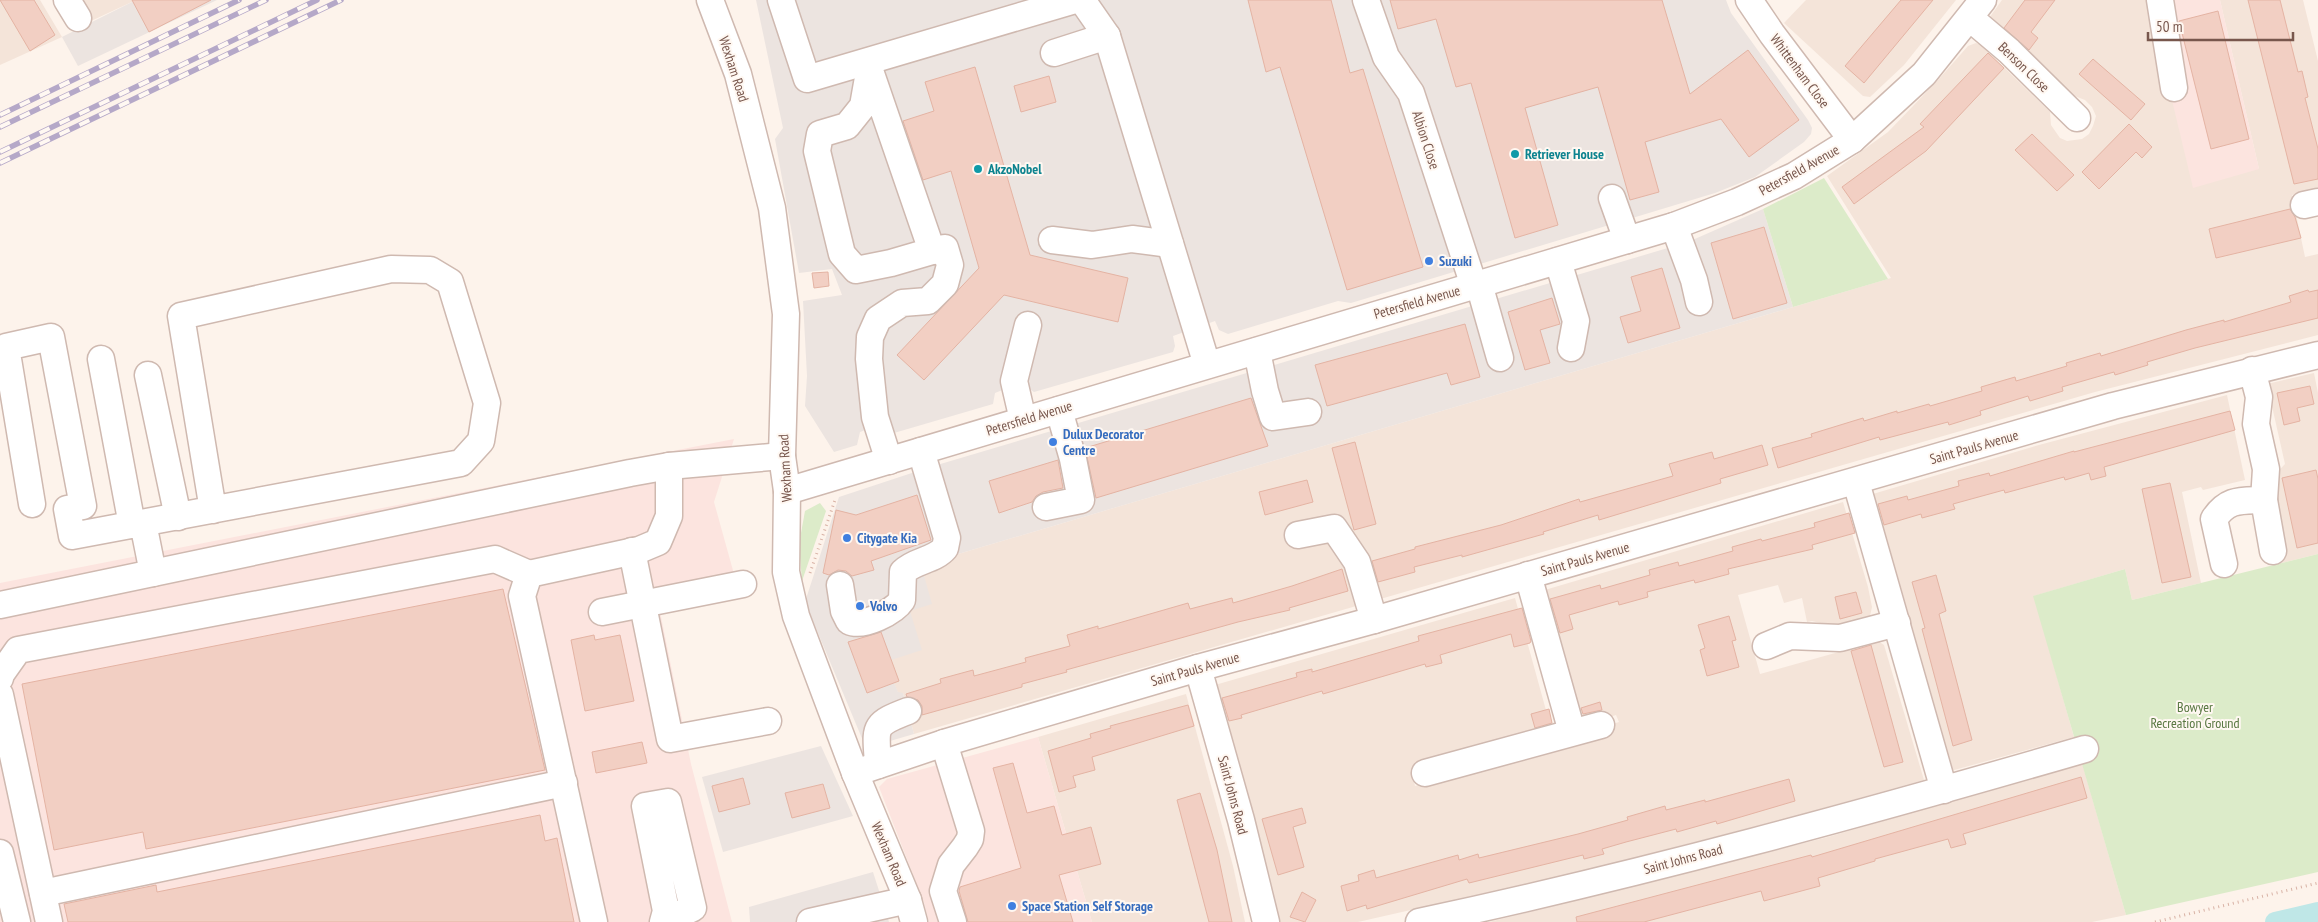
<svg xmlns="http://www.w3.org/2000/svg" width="2318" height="922" font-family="'PT Sans Narrow',sans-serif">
<rect width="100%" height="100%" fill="#fdf3eb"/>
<g fill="#f4e4d9">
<path d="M0,0h40l22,37 -62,28z"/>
<path d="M78,0h58l-45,21z"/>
<path d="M1806,0h150l-52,65 -34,32 -7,-1 -79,-73z"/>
<path d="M2002,0h146l111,169 -39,-169h83l15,61v127l-26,7 13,62 13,-3v81l-223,57 -1181,342 -11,-41h-5l-13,-31 25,-52 11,-45 970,-287 -64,-102 61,-44 50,-52 30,-34 8,-3 5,2 69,67 1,13 9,13 7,3 15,-2 7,-5 4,-8 3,-10 -4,-9 -7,-7 -13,-5 -85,-74z"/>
<path d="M2314,373l4,20v161l-36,9 -15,-80 18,-19 -18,-80z"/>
<path d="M2227,395l18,85 -42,10 -2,-3 -19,5 19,91 -69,17 -7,-31 -91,27 40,141 -127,35 -81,-276 173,-51z"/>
<path d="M1843,502l25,85 4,20 -2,9 -3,3 -30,8 -25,-6 -5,1 -5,-24 -18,5 -6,-18 -40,10 22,79 118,-33 6,4 40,135 -129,36 -208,54 -229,52h-85l-58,-237 300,-87 37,134 -140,41 3,13 204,-64 -3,-7 -37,12 -41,-135z"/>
<path d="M1186,694l47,172 12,56h-153l-54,-185z"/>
<path d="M2082,763l44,152 -34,7h-603l339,-85z"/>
</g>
<g fill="#fce4df">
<path d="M2148,0h72l39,169 -66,19z"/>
<path d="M734,439l-20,63 20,72 -78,18 35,172 41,158h-732v-339z"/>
<path d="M1038,737l54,185h-163l-5,-19 -45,-116 8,-8z"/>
</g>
<g fill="#ece4e0">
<path d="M136,0h81l-139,66 -16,-29z"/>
<path d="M756,0h970l5,13 77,107 4,8 -1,6 -7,8 -49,35 -40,16 -364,110 -13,-2 -110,33 -9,-4 -4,-9 -42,15 2,10 -2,6 -139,40 -14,-9 -25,10 -2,11 -99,29 -9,-10 -25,9 -3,13 -23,7 -29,-46 2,-30 -4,-75 39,-6 -10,-26 -33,4 -24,-134 8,-11z"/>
<path d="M1763,209l30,98 -872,258 11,39 -22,7 12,39 -37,12 13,30 5,1 11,41 -48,14 -61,-146 34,-105 88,-29 761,-226z"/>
<path d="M821,746l32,70 -130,36 -21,-75z"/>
<path d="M873,872l16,50h-139l-1,-15z"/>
</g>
<g fill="#dcebc9">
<path d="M1824,178l64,101 -95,28 -30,-98z"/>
<path d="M820,503l6,8 -24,70 -3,-37 6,-33z"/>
<path d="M2318,554v318l-192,43 -93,-319 92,-27 7,31z"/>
</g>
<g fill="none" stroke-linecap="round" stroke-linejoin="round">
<path stroke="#bfe7e7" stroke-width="20" d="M2275,922l43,-10"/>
</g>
<g fill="#f2cfc3" stroke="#e4b3a3">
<path d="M0,0h34l21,35 -25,16z"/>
<path d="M132,0h79l-62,32z"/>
<path d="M1248,0h83l19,73 13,-4 60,198 -76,23 -67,-223 -14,5z"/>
<path d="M1390,0h272l28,94 58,-44 51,70 -50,37 -28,-38 -76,23 14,50 -29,8 -32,-113 -73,21 33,117 -43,13 -44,-155 -15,4 -20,-68 -38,10z"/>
<path d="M1901,0h32l-69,83 -19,-17z"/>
<path d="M2025,0h30l-24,32 7,6 -9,12 -25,-22z"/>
<path d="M2248,0h32l18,72 4,-1 6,26 -3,1 13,51v30l-24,5z"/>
<path d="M2218,11l31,128 -38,10 -32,-128z"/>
<path d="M1988,53l16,15 -78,83 -72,53 -12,-17 82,-60 -4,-3z"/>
<path d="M2093,59l52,45 -14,16 -52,-46z"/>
<path d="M975,67l55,188 98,23 -10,44 -114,-27 -80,85 -27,-25 82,-87 -28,-97 -28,9 -20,-59 31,-10 -9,-29z"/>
<path d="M1049,76l7,26 -35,10 -7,-26z"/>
<path d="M2129,124l23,23 -10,11 -6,-6 -37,37 -17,-17z"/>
<path d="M2032,134l42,41 -17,16 -42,-41z"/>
<path d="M2290,209l5,8 6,21 -85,20 -7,-29z"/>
<path d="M1764,227l23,76 -54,16 -22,-76z"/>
<path d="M1662,268l18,60 -52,15 -8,-26 21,-6 -10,-34z"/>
<path d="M828,272l1,14 -15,2 -2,-15z"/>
<path d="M2308,290l1,2 9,-2v28l-123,30 -48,14 1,3 -33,10 -1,-3 -52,15 1,4 -33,10 -2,-5 -48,15 1,4 -32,10 -1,-3 -68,18 -1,-3 -101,31 -6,-20 40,-11 -1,-3 52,-16 1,3 33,-10v2l32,-9 1,2 52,-15 -1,-4 34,-10 1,4 51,-15 -1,-3 34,-10 1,3 85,-26 38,-10v2l67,-20 -2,-6z"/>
<path d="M1552,298l8,26 -20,6 10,33 -25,7 -17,-58z"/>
<path d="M1465,324l15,53 -29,8 -4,-12 -120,33 -12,-41z"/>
<path d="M2310,386l4,18 -17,4 3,13 -16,4 -7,-32z"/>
<path d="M1251,398l17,48 -172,52 -11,-50z"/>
<path d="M2230,411l5,19 -131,37 2,9 -15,4 -2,-7 -24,7 -1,-3 -59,16 -1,-3 -51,14 2,5 -33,9 -1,-4 -37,11 -6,-21 29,-8 1,4 51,-14 -1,-5 31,-8 1,3 84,-25v1z"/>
<path d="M1355,442l21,82 -22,6 -22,-82z"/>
<path d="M1762,445l6,20 -48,14 1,4 -122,37 -1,-5 -55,17 1,2 -82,23v-2l-48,12 1,5 -37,10 -6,-21 43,-12v-2l86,-22 78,-26 1,3 93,-26 -4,-12 43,-12 2,7z"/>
<path d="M1058,460l5,28 -20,4 -7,4 -4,6 -33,11 -10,-32z"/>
<path d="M2316,470l2,9v64l-21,5 -15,-70z"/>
<path d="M1307,480l6,22 -48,13 -6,-23z"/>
<path d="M2170,483l21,94 -29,6 -20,-94z"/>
<path d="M917,495l14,45 -60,21 3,9 -22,6 -6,-5 -8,-1 -9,5 -6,-2 13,-63 20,5z"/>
<path d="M1849,513l6,20 -43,12 1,4 -85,20 1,5 -34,9 -1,-3 -47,12 1,5 -29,8 -1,-4 -49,14 4,14 -13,4 -10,-34 50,-14 1,4 49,-14 -1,-5 29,-8 1,4 54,-15 -1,-4 29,-8 1,2 53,-14 -1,-4z"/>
<path d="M1342,569l6,22 -59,17 1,2 -52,12 -172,48 1,2 -45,12v3l-100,28v-9l-4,-6 -11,-3 -1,-3 35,-11 -1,-4 33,-9 1,6 52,-14 -1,-4 45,-12 -3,-11 31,-9v3l90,-26 2,6 42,-11 1,5 59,-17z"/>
<path d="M1936,575l10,36 -7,3 33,126 -19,6 -31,-117 3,-1 -13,-46z"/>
<path d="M503,589l42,181 -399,79 -3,-17 -89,18 -32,-166z"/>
<path d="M1856,592l6,21 -22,6 -5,-22z"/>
<path d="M1522,608l9,33 -1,2 -16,4 -3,-13 -71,21 2,8 -16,4 -1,-3 -102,30 -1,-3 -81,24 1,3 -13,3 -7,-23 75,-21 -1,-4 16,-4v3l107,-31 -1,-5z"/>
<path d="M1729,616l7,24 -4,1 7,26 -32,9 -7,-26 5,-2 -7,-23z"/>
<path d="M881,632l18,49 -32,12 -19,-51z"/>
<path d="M594,635l1,5 25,-5 14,66 -49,10 -14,-71z"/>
<path d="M1871,645l32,117 -19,5 -33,-116z"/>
<path d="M1600,702l2,8 -19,4 -2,-6z"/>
<path d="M1188,705l6,21 -102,31 3,13 -22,6 3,11 -17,5 -11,-41 43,-13 -1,-4 21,-6 -1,-2z"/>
<path d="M1549,709l3,14 -17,5 -4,-14z"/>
<path d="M642,742l5,21 -51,10 -4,-21z"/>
<path d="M1013,763l14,50 27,-7 8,29 29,-8 10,37 -42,11 14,47h-105l-9,-31 1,-4 61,-19 -28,-100z"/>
<path d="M2081,777l6,21 -124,36 3,10 -15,4 -3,-9 -73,20v2l-57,17 2,8 -56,15 -3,-10 -117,31h-67l-1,-5 235,-62 1,2z"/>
<path d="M743,778l7,26 -31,8 -7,-26z"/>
<path d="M1789,779l6,22 -78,23 -1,-3 -39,11 -1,-3 -50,13 -24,7 2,5 -20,5 -1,-4 -114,28 -2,-4 -100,30 -1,-4 -19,6 -6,-25 18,-5 -1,-6 16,-5 2,8 82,-23 1,5 19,-6 1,4 99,-24 50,-14 -1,-3 38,-11 1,4 39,-10v2z"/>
<path d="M823,784l7,24 -38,10 -7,-25z"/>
<path d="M1200,793l17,57 15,72h-23l-32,-122z"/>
<path d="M1302,808l4,15 -13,4 11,40 -26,8 -16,-56z"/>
<path d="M540,815l5,26 12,-3 17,84h-506l-4,-18 92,-19 1,7z"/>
<path d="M1302,892l14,8 -11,22 -15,-5z"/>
</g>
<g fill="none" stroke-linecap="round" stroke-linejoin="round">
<g stroke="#cfb9b0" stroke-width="29">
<g id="minor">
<path d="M67,0l11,18"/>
<path d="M710,0l28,74 34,134 14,106 -4,142 5,35 -1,81 10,44 59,157 53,127 6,22"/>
<path d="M781,0l26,79 268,-79"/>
<path d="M1082,0l25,36 100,329"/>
<path d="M1366,0l20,57 25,36 63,193"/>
<path d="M1749,0l23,34 80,106"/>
<path d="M2160,0l14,88"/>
<path d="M1970,18l39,33 68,67"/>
<path d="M1054,53l53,-17"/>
<path d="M867,62l65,189 -41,12 -35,7 -14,-16 -25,-103 3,-17 27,-8 16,-20 6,-34"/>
<path d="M1612,198l15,42"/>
<path d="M2304,205l14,-3"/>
<path d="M1674,226l20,54 5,22"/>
<path d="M1052,240l40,5 40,-6 38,5"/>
<path d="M1558,261l18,60 -5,27"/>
<path d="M1479,284l21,74"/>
<path d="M1257,351l8,40 8,26 35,-5"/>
<path d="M101,359l31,166"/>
<path d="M2252,370l7,27 -3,27 10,45 -2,31 9,51"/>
<path d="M148,375l30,142"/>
<path d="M1023,420l-9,-39 14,-56"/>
<path d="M889,461l-14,-44 -6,-58 1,-22 8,-18 24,-16 26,-2 17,-17 5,-19 -5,-17 -13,3"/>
<path d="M1856,482l88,308"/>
<path d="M787,491l840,-251 47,-14 63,-24 57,-26 58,-36 72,-66 59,-74"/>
<path d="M32,504l-26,-157 45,-10 32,169 -16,3 5,27 389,-73 20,-22 6,-38 -37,-121 -20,-12 -39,-1 -210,47 32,194"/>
<path d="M1046,507l35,-7 -8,-41 -14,-49"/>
<path d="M143,523l10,50"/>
<path d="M1298,535l36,-7 23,34 17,58"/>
<path d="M632,551l38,188 98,-18"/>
<path d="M2224,564l-10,-45c14,-21 27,-18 50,-19"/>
<path d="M1528,575l44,157"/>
<path d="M840,585l4,26 5,10c14,7 45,-9 53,-21l1,-28c12,-12 31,-11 42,-24l2,-10 -26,-87"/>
<path d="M0,605l630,-132 39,-7 113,-10"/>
<path d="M602,612l141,-28"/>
<path d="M1766,646l24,-10 50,2 57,-15"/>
<path d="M1198,668l43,152 25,102"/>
<path d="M0,678l1,-4 17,-24 477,-91 34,15"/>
<path d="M0,695l49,227"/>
<path d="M944,743l27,88 -1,8 -5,8 -14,18 -8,26 10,31"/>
<path d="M878,765c-2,-38 -7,-40 30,-54"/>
<path d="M855,773l89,-30 254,-75 176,-48 739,-214 205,-51"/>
<path d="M1425,773l176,-48"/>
<path d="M0,853l17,69"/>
<path d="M43,893l521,-110"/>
<path d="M594,922l-72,-326 7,-22 110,-24 19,-8 11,-26v-50"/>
<path d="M663,922l3,-11 -21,-105 23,-4 25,106 -30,14"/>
<path d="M810,922l98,-22"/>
<path d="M1419,922c224,-48 446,-109 666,-173"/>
</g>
</g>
<g stroke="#d8b2a5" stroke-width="3" stroke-dasharray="1 4" stroke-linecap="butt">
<path d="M810,573l25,-73"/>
<path d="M2155,922l163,-39"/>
</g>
<use href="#minor" stroke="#fff" stroke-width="26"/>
<g stroke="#b5a8c8" stroke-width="5.5">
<g id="rail">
<path d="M0,115l239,-115"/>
<path d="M0,127l266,-127"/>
<path d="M0,152l317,-152"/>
<path d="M0,163l341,-163"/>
</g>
</g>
<use href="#rail" stroke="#fff8f2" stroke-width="4" stroke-dasharray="11" stroke-linecap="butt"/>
</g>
<g fill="#0f9aa8" stroke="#fff8f2" stroke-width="2">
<circle cx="1515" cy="154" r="5"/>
<circle cx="978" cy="169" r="5"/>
</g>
<g fill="#3f7fe0" stroke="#fff8f2" stroke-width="2">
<circle cx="1429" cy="261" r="5"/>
<circle cx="1053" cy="442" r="5"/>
<circle cx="847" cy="538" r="5"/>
<circle cx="860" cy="606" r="5"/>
<circle cx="1012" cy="906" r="5"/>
</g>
<g text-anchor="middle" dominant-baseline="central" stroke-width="4" stroke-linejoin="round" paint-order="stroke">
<g font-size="14" fill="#78574d" stroke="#fff8f2">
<text transform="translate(2024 67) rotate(44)">Benson Close</text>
<text transform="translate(734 69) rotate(72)">Wexham Road</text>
<text transform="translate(1800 71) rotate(53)">Whittenham Close</text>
<text transform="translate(1426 140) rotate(72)">Albion Close</text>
<text transform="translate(1799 170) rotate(-29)">Petersfield Avenue</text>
<text transform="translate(1417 302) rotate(-16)">Petersfield Avenue</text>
<text transform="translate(1029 418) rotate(-17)">Petersfield Avenue</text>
<text transform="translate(1974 447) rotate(-16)">Saint Pauls Avenue</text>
<text transform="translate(785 468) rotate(-93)">Wexham Road</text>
<text transform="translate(1585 559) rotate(-16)">Saint Pauls Avenue</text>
<text transform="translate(1195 669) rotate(-16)">Saint Pauls Avenue</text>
<text transform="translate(1233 795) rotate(75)">Saint Johns Road</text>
<text transform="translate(889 854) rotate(67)">Wexham Road</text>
<text transform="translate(1683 859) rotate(-15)">Saint Johns Road</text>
</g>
<g font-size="14" font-weight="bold" fill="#0d838f" stroke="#fff8f2" text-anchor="start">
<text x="1525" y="154">Retriever House</text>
<text x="988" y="169">AkzoNobel</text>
</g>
<g font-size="14" font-weight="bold" fill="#366cbe" stroke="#fff8f2" text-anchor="start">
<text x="1439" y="261">Suzuki</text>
<text x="1063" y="434">Dulux Decorator<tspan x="1063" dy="16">Centre</tspan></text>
<text x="857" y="538">Citygate Kia</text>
<text x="870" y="606">Volvo</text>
<text x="1022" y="906">Space Station Self Storage</text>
</g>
<g font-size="14" fill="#597842" stroke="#fff8f2">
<text x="2195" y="707">Bowyer<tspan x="2195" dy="16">Recreation Ground</tspan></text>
</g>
</g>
<path d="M2148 32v8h145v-8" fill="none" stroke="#78574d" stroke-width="2.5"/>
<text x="2156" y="32" font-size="15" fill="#78574d" stroke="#fff8f2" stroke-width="4" paint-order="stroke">50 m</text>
</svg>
